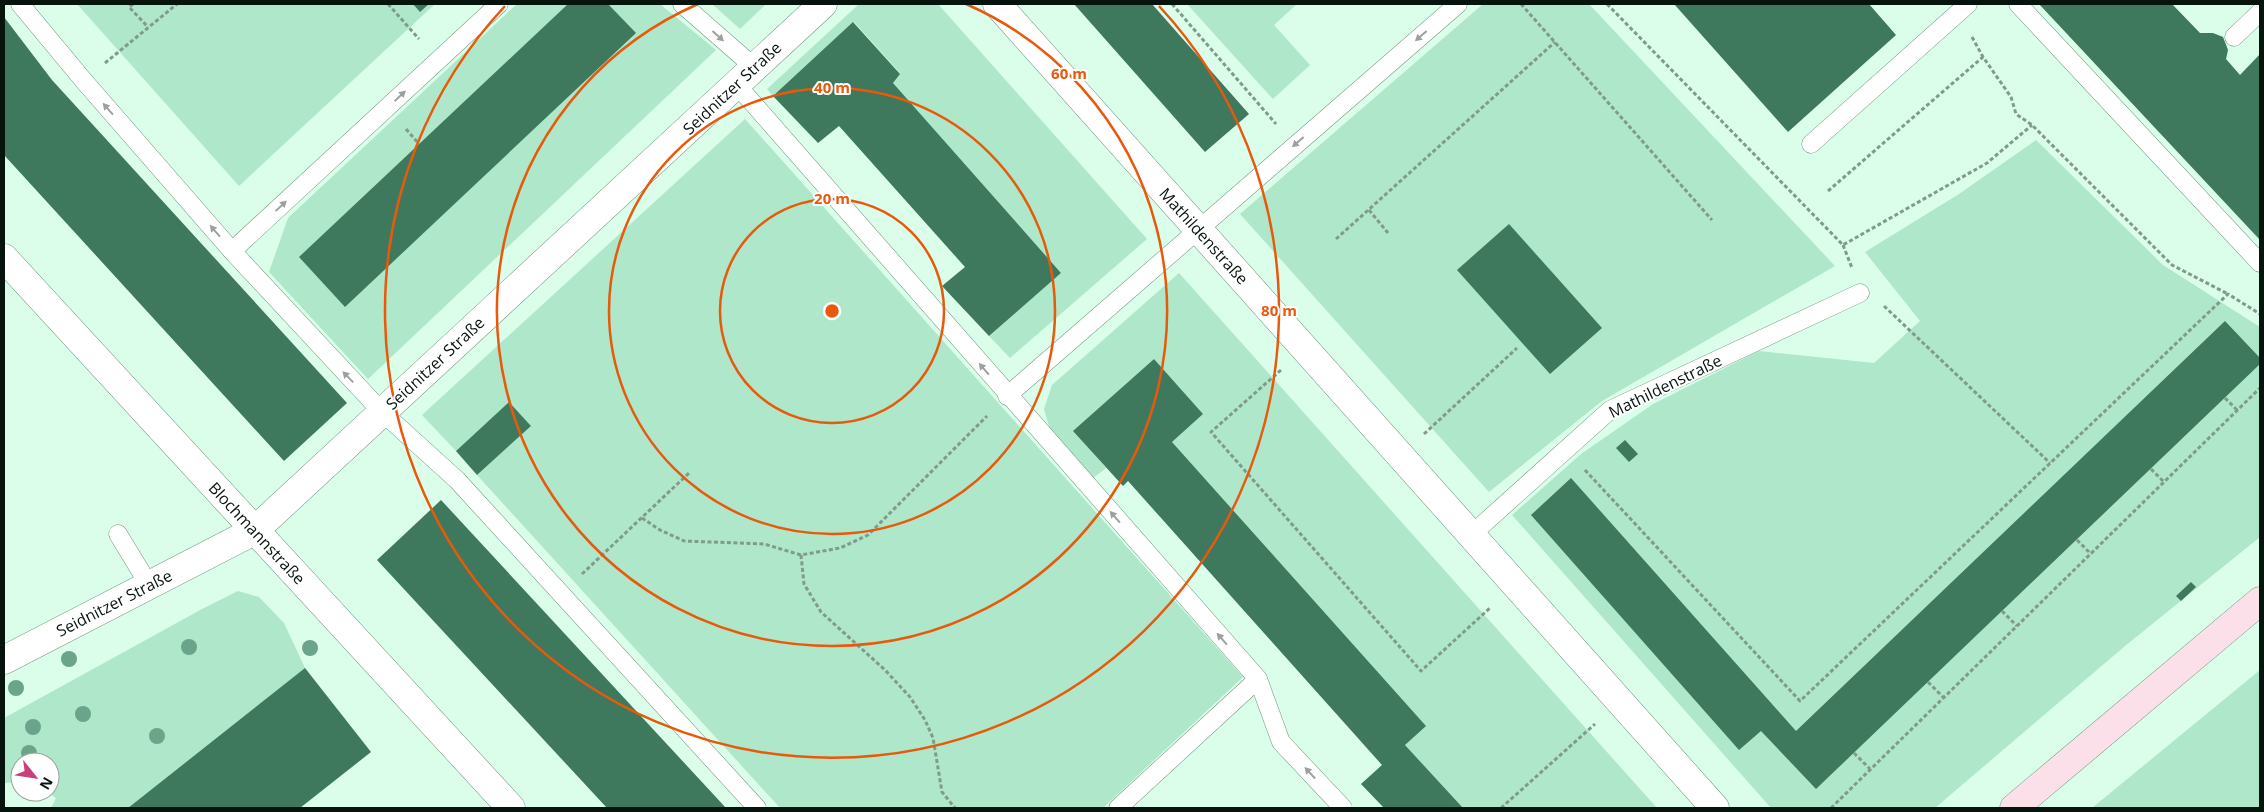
<svg xmlns="http://www.w3.org/2000/svg" width="2264" height="812" font-family="'Open Sans',sans-serif">
<rect width="100%" height="100%" fill="#dafeea"/>
<g fill="#aee7c9">
<path d="M77,4h358l-196,182z"/>
<path d="M517,4h143l56,46 -348,329 -99,-107 19,-54z"/>
<path d="M712,4h54l-26,25z"/>
<path d="M859,4h79l209,235 -137,119 -21,-22 72,-63 -168,-190 7,-10 -46,-51 -81,74 -6,-7z"/>
<path d="M1187,4h110l-23,21 36,40 -37,34z"/>
<path d="M1483,4h106l246,262 -233,135 -113,91 -249,-278z"/>
<path d="M745,119l498,558 -140,131h-323l-303,-333 54,-49 -22,-24 -53,49 -34,-36z"/>
<path d="M2036,140l127,125 97,62v210l-135,109 -190,162h-164l-259,-293 69,-61 72,-50 106,-53 115,12 46,-42 -55,-69 94,-58z"/>
<path d="M1179,273l478,535h-194l-58,-63 20,-20 -253,-283 31,-28 -49,-55 -80,72 32,37 -14,11 -42,-49 -6,-21 8,-24z"/>
<path d="M238,591l21,6 25,26 21,45 -177,140h-77l5,-10 -9,-6h3v-30h-30v20l-16,1v-65l198,-109z"/>
<path d="M2260,670v138h-168z"/>
</g>
<g fill="#3e795d">
<path d="M413,4h16l-9,8z"/>
<path d="M568,4h40l28,29 -291,274 -46,-50z"/>
<path d="M1074,4h78l97,110 -44,38z"/>
<path d="M1674,4h195l27,31 -108,97z"/>
<path d="M2039,4h133l28,29h13l10,4 5,13 -2,9 14,16 20,-21v186z"/>
<path d="M4,17l48,63 295,323 -63,58 -280,-306z"/>
<path d="M853,22l47,52 -7,9 168,190 -72,63 -47,-50 23,-19 -126,-141 -21,17 -45,-47z"/>
<path d="M1509,224l93,104 -52,46 -93,-104z"/>
<path d="M2225,321l35,37v6l-444,425 -55,-58 -22,19 -208,-235 40,-37 225,253z"/>
<path d="M1154,359l49,55 -31,28 254,284 -21,19 58,63h-79l-23,-24 21,-19 -254,-284 -5,5 -50,-55z"/>
<path d="M509,402l22,24 -54,49 -21,-24z"/>
<path d="M1625,440l13,14 -9,8 -13,-14z"/>
<path d="M441,500l285,308h-119l-230,-248z"/>
<path d="M2191,582l5,5 -15,14 -5,-5z"/>
<path d="M305,668l66,84 -71,56h-172z"/>
</g>
<g fill="none" stroke-linecap="round" stroke-linejoin="round">
<g stroke="#729381" stroke-width="19">
<g id="service">
<path d="M20,4l64,77 148,170 150,161 75,68 300,328"/>
<path d="M682,4l72,63"/>
<path d="M2018,4l242,259"/>
<path d="M2234,37l26,-25"/>
<path d="M736,84l522,595 23,63 62,66"/>
<path d="M1811,144l157,-140"/>
<path d="M232,251l267,-247"/>
<path d="M1007,396l451,-392"/>
<path d="M118,534l31,51"/>
<path d="M1471,535l139,-125 250,-117"/>
<path d="M1118,808l140,-129"/>
</g>
</g>
<g stroke="#729381" stroke-width="29">
<g id="minor">
<path d="M997,4l718,804"/>
<path d="M4,258l507,550"/>
<path d="M4,660l250,-129 569,-527"/>
</g>
</g>
<g stroke="#729381" stroke-width="29">
<path id="secondary" d="M2014,808l246,-207"/>
</g>
<g stroke="#809a8c" stroke-width="3" stroke-dasharray="4 2.5" stroke-linecap="butt">
<path d="M133,4l-4,3 19,20"/>
<path d="M388,4l31,35"/>
<path d="M1172,4l104,120"/>
<path d="M1521,4l191,216"/>
<path d="M1607,4l236,241 144,-82 45,-38"/>
<path d="M1972,37l11,20 28,40 5,17 16,11 140,140 56,29"/>
<path d="M105,63l72,-59"/>
<path d="M406,129l13,15"/>
<path d="M1828,191l155,-134"/>
<path d="M1369,210l19,23"/>
<path d="M1336,239l219,-197"/>
<path d="M1843,245l9,23"/>
<path d="M1884,306l166,157"/>
<path d="M1281,370l-70,62 210,239 70,-64"/>
<path d="M2225,398l13,13"/>
<path d="M1424,434l93,-86"/>
<path d="M2151,469l13,13"/>
<path d="M1585,470l215,231 428,-407 32,20"/>
<path d="M642,518l18,12 24,11 80,3 37,11 39,-7 28,-13 119,-119"/>
<path d="M2077,540l14,14"/>
<path d="M801,555l3,29 17,28 64,58 25,27 15,23 8,18 9,54 13,16"/>
<path d="M582,574l107,-101"/>
<path d="M2002,611l15,15"/>
<path d="M1928,682l16,16"/>
<path d="M1854,753l16,16"/>
<path d="M1501,808l94,-84"/>
<path d="M1831,808l429,-420"/>
</g>
<use href="#service" stroke="#fff" stroke-width="18"/>
<use href="#minor" stroke="#fff" stroke-width="28"/>
<use href="#secondary" stroke="#fbe0e9" stroke-width="28"/>
</g>
<g fill="#6aa48a">
<circle cx="189" cy="647" r="8"/>
<circle cx="310" cy="648" r="8"/>
<circle cx="69" cy="659" r="8"/>
<circle cx="16" cy="688" r="8"/>
<circle cx="83" cy="714" r="8"/>
<circle cx="33" cy="727" r="8"/>
<circle cx="157" cy="736" r="8"/>
<circle cx="29" cy="753" r="8"/>
</g>
<defs><path id="oneway-solid" d="M-6-.8H1V-3.2L6.5 0L1 3.2V.8H-6Z" transform="scale(1.25)"/></defs>
<g fill="#9ca19f">
<use href="#oneway-solid" transform="translate(718 36) rotate(42)"/>
<use href="#oneway-solid" transform="translate(1421 36) rotate(139)"/>
<use href="#oneway-solid" transform="translate(400 96) rotate(-43)"/>
<use href="#oneway-solid" transform="translate(108 109) rotate(-131)"/>
<use href="#oneway-solid" transform="translate(1298 142) rotate(139)"/>
<use href="#oneway-solid" transform="translate(281 206) rotate(-43)"/>
<use href="#oneway-solid" transform="translate(215 231) rotate(-131)"/>
<use href="#oneway-solid" transform="translate(984 369) rotate(-131)"/>
<use href="#oneway-solid" transform="translate(348 377) rotate(-134)"/>
<use href="#oneway-solid" transform="translate(1115 517) rotate(-131)"/>
<use href="#oneway-solid" transform="translate(1222 639) rotate(-131)"/>
<use href="#oneway-solid" transform="translate(1310 773) rotate(-133)"/>
</g>
<g fill="none" stroke="#e8590c" stroke-width="2.5">
<circle cx="832" cy="311" r="112"/>
<circle cx="832" cy="311" r="223"/>
<path d="M966 4A335 335 0 1 1 698 4"/>
<path d="M1159 6A447 447 0 1 1 505 6"/>
</g>
<g text-anchor="middle" dominant-baseline="central" stroke-width="4" stroke-linejoin="round" paint-order="stroke">
<g font-size="16" fill="#07140e" stroke="#fff">
<text transform="translate(732 88) rotate(-43)">Seidnitzer Straße</text>
<text transform="translate(1204 236) rotate(48)">Mathildenstraße</text>
<text transform="translate(435 363) rotate(-43)">Seidnitzer Straße</text>
<text transform="translate(1665 386) rotate(-26)">Mathildenstraße</text>
<text transform="translate(257 533) rotate(47)">Blochmannstraße</text>
<text transform="translate(114 603) rotate(-27)">Seidnitzer Straße</text>
</g>
</g>
<circle cx="832" cy="311" r="8" fill="#e8590c" stroke="#fff" stroke-width="2.5"/>
<g font-size="15" text-anchor="middle" font-weight="bold" fill="#e8590c" stroke="#fff" stroke-width="4" stroke-linejoin="round" paint-order="stroke">
<text x="1069" y="79">60 m</text>
<text x="832" y="93">40 m</text>
<text x="832" y="204">20 m</text>
<text x="1279" y="316">80 m</text>
</g>
<rect width="2264" height="812" fill="none" stroke="#07140e" stroke-width="10"/>
<g transform="translate(35 777) rotate(120)"><circle r="24" fill="#ffffff" stroke="#9ca19f"/>
<path d="M0-4L9 19L0 12L-9 19Z" fill="#c83f7a"/>
<text y="-8" font-size="14" font-weight="bold" text-anchor="middle" fill="#07140e">N</text>
</g>
</svg>
